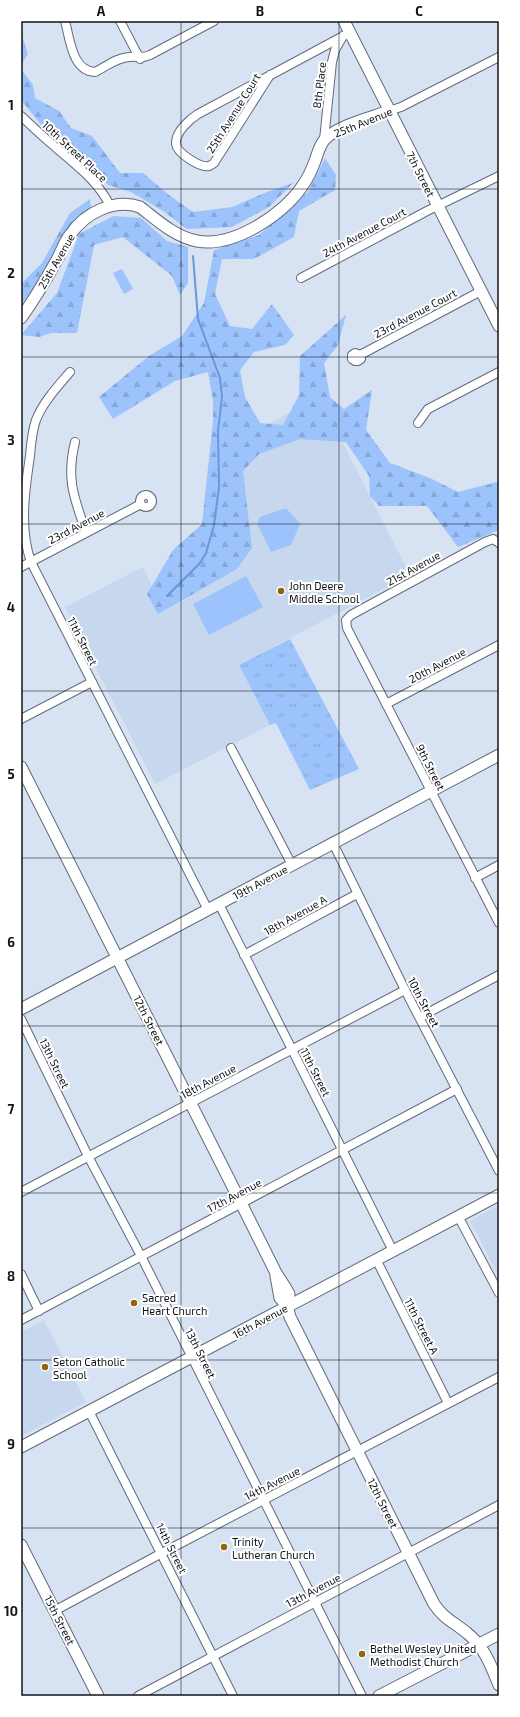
<svg xmlns="http://www.w3.org/2000/svg" width="520" height="1717" font-family="'Exo 2',sans-serif">
<defs>
<pattern id="forest-firs" width="22" height="20" patternUnits="userSpaceOnUse"><rect width="22" height="20" fill="#9dc3fc"/><path d="M5 1l3.5 6h-7zM16 11l3.5 6h-7z" fill="#86a7d7"/></pattern>
<pattern id="park-tufts" width="24" height="20" patternUnits="userSpaceOnUse"><rect width="24" height="20" fill="#9dc3fc"/><path d="M3 7l-1-3M5 7V3M7 7l1-3M15 17l-1-3M17 17v-4M19 17l1-3" fill="none" stroke="#86a7d7"/></pattern>
</defs>
<rect width="100%" height="100%" fill="#d7e2f3"/>
<g fill="#c7d7ee">
<path d="M320,398l90,177 -171,90 31,60 -115,59 -90,-177 78,-40 20,42 46,-47 14,-116z"/>
<path d="M499,1205v72l-29,-56z"/>
<path d="M44,1320l42,82 -65,34v-104z"/>
</g>
<g fill="url(#forest-firs)">
<path d="M21,33l7,21 -7,11z"/>
<path d="M21,69l12,16 2,13 24,13 12,17 21,8 28,37h23l26,22 24,17 39,-5 35,-15 26,-9 -24,24 -37,20 -45,2 -24,-18 -32,-19 -23,-7 -45,-45 -20,-13 -22,-27z"/>
<path d="M325,158l11,17 -1,15 -36,21 -5,26 -40,22h-32l-7,35 15,32 22,3 20,-25 22,31 -9,10 -31,7 -14,18 5,27 15,26 23,2 16,-30 1,-39 46,-41 -8,30 -14,18 6,34 14,12 28,-19 -6,40 24,33 40,15 28,14 39,-10 2,3v45l-41,17 -31,-41h-48l-9,-10 -1,-20 -23,-34 -46,-3 -41,15 -16,17 9,77 -15,21 -79,45 -11,-20 26,-44 29,-26 11,-103v-20l-5,-29 -33,9 -62,38 -14,-22 50,-41 33,-20 22,-33 10,-53 45,-15 49,-43z"/>
<path d="M90,199l1,11 -29,26 -17,38 -24,31v-21l21,-21 28,-50z"/>
<path d="M113,216l28,2 26,23 21,6v36l-8,12 -8,-19 -49,-39 -29,8 -17,88h-26l-12,4 -18,-2 36,-42 22,-59z"/>
</g>
<path fill="url(#park-tufts)" d="M290,639l69,130 -49,21 -34,-67 -6,2 -31,-60z"/>
<g fill="#9dc3fc">
<path d="M122,269l11,20 -9,5 -11,-21z"/>
<path d="M286,508l14,16 -9,21 -20,7 -14,-28 3,-7z"/>
<path d="M246,576l17,31 -54,28 -16,-31z"/>
</g>
<g fill="none" stroke-linecap="round" stroke-linejoin="round">
<path stroke="#6897dd" stroke-width="2" d="M167,596l33,-33 6,-10 8,-28 5,-38 -1,-56 4,-34 -2,-19 -22,-59 -5,-63"/>
<g stroke="#616b7a" stroke-width="10">
<g id="street">
<path d="M65,21c5,18 7,50 30,51 11,-5 20,-14 34,-15 9,-1 12,2 21,-2l64,-34"/>
<path d="M120,21l20,38"/>
<path d="M270,75l-56,88c-1,1 -3,2 -5,3 -9,2 -32,-13 -33,-22 -1,-12 14,-25 22,-30l151,-81"/>
<path d="M389,111l12,-4 98,-50"/>
<path d="M21,116c11,10 21,20 32,29 21,19 45,35 57,61"/>
<path d="M324,140l8,-78 3,-12 8,-14"/>
<path d="M301,278l126,-67 72,-35"/>
<path d="M360,355l1,4 -3,2h-3l-3,-2v-4l3,-2 5,2 121,-64"/>
<path d="M70,372c-12,14 -27,30 -34,48 -4,11 -5,24 -6,36 -5,34 -11,72 1,106l177,348"/>
<path d="M418,423l10,-14 71,-37"/>
<path d="M75,442c-9,37 -1,56 11,90"/>
<circle cx="146" cy="501" r="6"/>
<path d="M499,543l-6,-4 -8,3 -134,73 -5,5 1,8 152,295"/>
<path d="M21,567l120,-63"/>
<path d="M386,704l113,-59"/>
<path d="M21,719l71,-37"/>
<path d="M231,748l61,117"/>
<path d="M333,843l72,147 94,181"/>
<path d="M475,878l24,-13"/>
<path d="M219,904l174,347"/>
<path d="M244,955l113,-61"/>
<path d="M420,1017l79,-42"/>
<path d="M21,1019l67,137 53,100 221,440"/>
<path d="M21,1192l384,-202"/>
<path d="M458,1216l41,77"/>
<path d="M376,1259l72,144"/>
<path d="M21,1274l18,37"/>
<path d="M21,1320l436,-231"/>
<path d="M89,1411l144,285"/>
<path d="M56,1610l106,-57 337,-176"/>
<path d="M138,1696l361,-191"/>
</g>
</g>
<g stroke="#616b7a" stroke-width="13">
<g id="secondary">
<path d="M344,21l155,305"/>
<path d="M21,318c12,-17 23,-35 33,-53 6,-9 9,-21 16,-30 15,-22 44,-37 70,-28 17,13 35,30 57,34 35,7 87,-26 106,-56 5,-7 9,-16 12,-24 3,-8 4,-15 10,-22 15,-14 45,-21 64,-28"/>
<path d="M21,767l220,436 35,70 9,14 4,7 -2,12 3,11 144,287c10,15 20,18 33,29 17,13 24,33 32,52"/>
<path d="M21,1009l478,-254"/>
<path d="M276,1276l4,22 7,8"/>
<path d="M21,1447l478,-252"/>
<path d="M21,1545l77,151"/>
<path d="M379,1696l120,-62"/>
</g>
</g>
<use href="#street" stroke="#fff" stroke-width="8"/>
<use href="#secondary" stroke="#fff" stroke-width="11"/>
</g>
<path fill="none" stroke="#101319" stroke-width="1" stroke-opacity="0.55" d="M181,21v1675M339,21v1675M21,189h478M21,357h478M21,524h478M21,691h478M21,858h478M21,1026h478M21,1193h478M21,1360h478M21,1528h478"/>
<g fill="#90650e" stroke="#fff" stroke-width="1.5">
<circle cx="281" cy="591" r="4"/>
<circle cx="134" cy="1303" r="4"/>
<circle cx="45" cy="1367" r="4"/>
<circle cx="224" cy="1547" r="4"/>
<circle cx="362" cy="1654" r="4"/>
</g>
<g text-anchor="middle" dominant-baseline="central" stroke-width="4" stroke-linejoin="round" paint-order="stroke">
<g font-size="11" fill="#101319" stroke="#fff">
<text transform="translate(319 85) rotate(-83)">8th Place</text>
<text transform="translate(233 113) rotate(-58)">25th Avenue Court</text>
<text transform="translate(363 122) rotate(-22)">25th Avenue</text>
<text transform="translate(75 151) rotate(43)">10th Street Place</text>
<text transform="translate(421 174) rotate(63)">7th Street</text>
<text transform="translate(364 232) rotate(-28)">24th Avenue Court</text>
<text transform="translate(56 261) rotate(-60)">25th Avenue</text>
<text transform="translate(415 313) rotate(-28)">23rd Avenue Court</text>
<text transform="translate(76 526) rotate(-28)">23rd Avenue</text>
<text transform="translate(413 568) rotate(-29)">21st Avenue</text>
<text transform="translate(83 641) rotate(63)">11th Street</text>
<text transform="translate(437 665) rotate(-28)">20th Avenue</text>
<text transform="translate(431 767) rotate(63)">9th Street</text>
<text transform="translate(260 882) rotate(-28)">19th Avenue</text>
<text transform="translate(295 915) rotate(-29)">18th Avenue A</text>
<text transform="translate(424 1002) rotate(62)">10th Street</text>
<text transform="translate(149 1020) rotate(63)">12th Street</text>
<text transform="translate(55 1063) rotate(64)">13th Street</text>
<text transform="translate(316 1072) rotate(63)">11th Street</text>
<text transform="translate(208 1081) rotate(-28)">18th Avenue</text>
<text transform="translate(234 1195) rotate(-28)">17th Avenue</text>
<text transform="translate(260 1321) rotate(-28)">16th Avenue</text>
<text transform="translate(422 1326) rotate(63)">11th Street A</text>
<text transform="translate(201 1353) rotate(63)">13th Street</text>
<text transform="translate(272 1483) rotate(-27)">14th Avenue</text>
<text transform="translate(383 1503) rotate(63)">12th Street</text>
<text transform="translate(172 1548) rotate(63)">14th Street</text>
<text transform="translate(313 1590) rotate(-28)">13th Avenue</text>
<text transform="translate(60 1620) rotate(63)">15th Street</text>
</g>
<g font-size="11" fill="#101319" stroke="#fff" text-anchor="start">
<text x="289" y="585">John Deere<tspan x="289" dy="13">Middle School</tspan></text>
<text x="142" y="1297">Sacred<tspan x="142" dy="13">Heart Church</tspan></text>
<text x="53" y="1361">Seton Catholic<tspan x="53" dy="13">School</tspan></text>
<text x="232" y="1541">Trinity<tspan x="232" dy="13">Lutheran Church</tspan></text>
<text x="370" y="1648">Bethel Wesley United<tspan x="370" dy="13">Methodist Church</tspan></text>
</g>
</g>
<rect width="520" height="1717" fill="none" stroke="#ffffff" stroke-width="44"/>
<rect x="22" y="22" width="476" height="1673" fill="none" stroke="#101319" stroke-width="1.5"/>
<g font-size="13" text-anchor="middle" font-weight="bold" fill="#101319">
<text x="101" y="16">A</text>
<text x="260" y="16">B</text>
<text x="419" y="16">C</text>
<text x="11" y="110">1</text>
<text x="11" y="278">2</text>
<text x="11" y="445">3</text>
<text x="11" y="612">4</text>
<text x="11" y="779">5</text>
<text x="11" y="947">6</text>
<text x="11" y="1114">7</text>
<text x="11" y="1281">8</text>
<text x="11" y="1449">9</text>
<text x="11" y="1616">10</text>
</g>
</svg>
